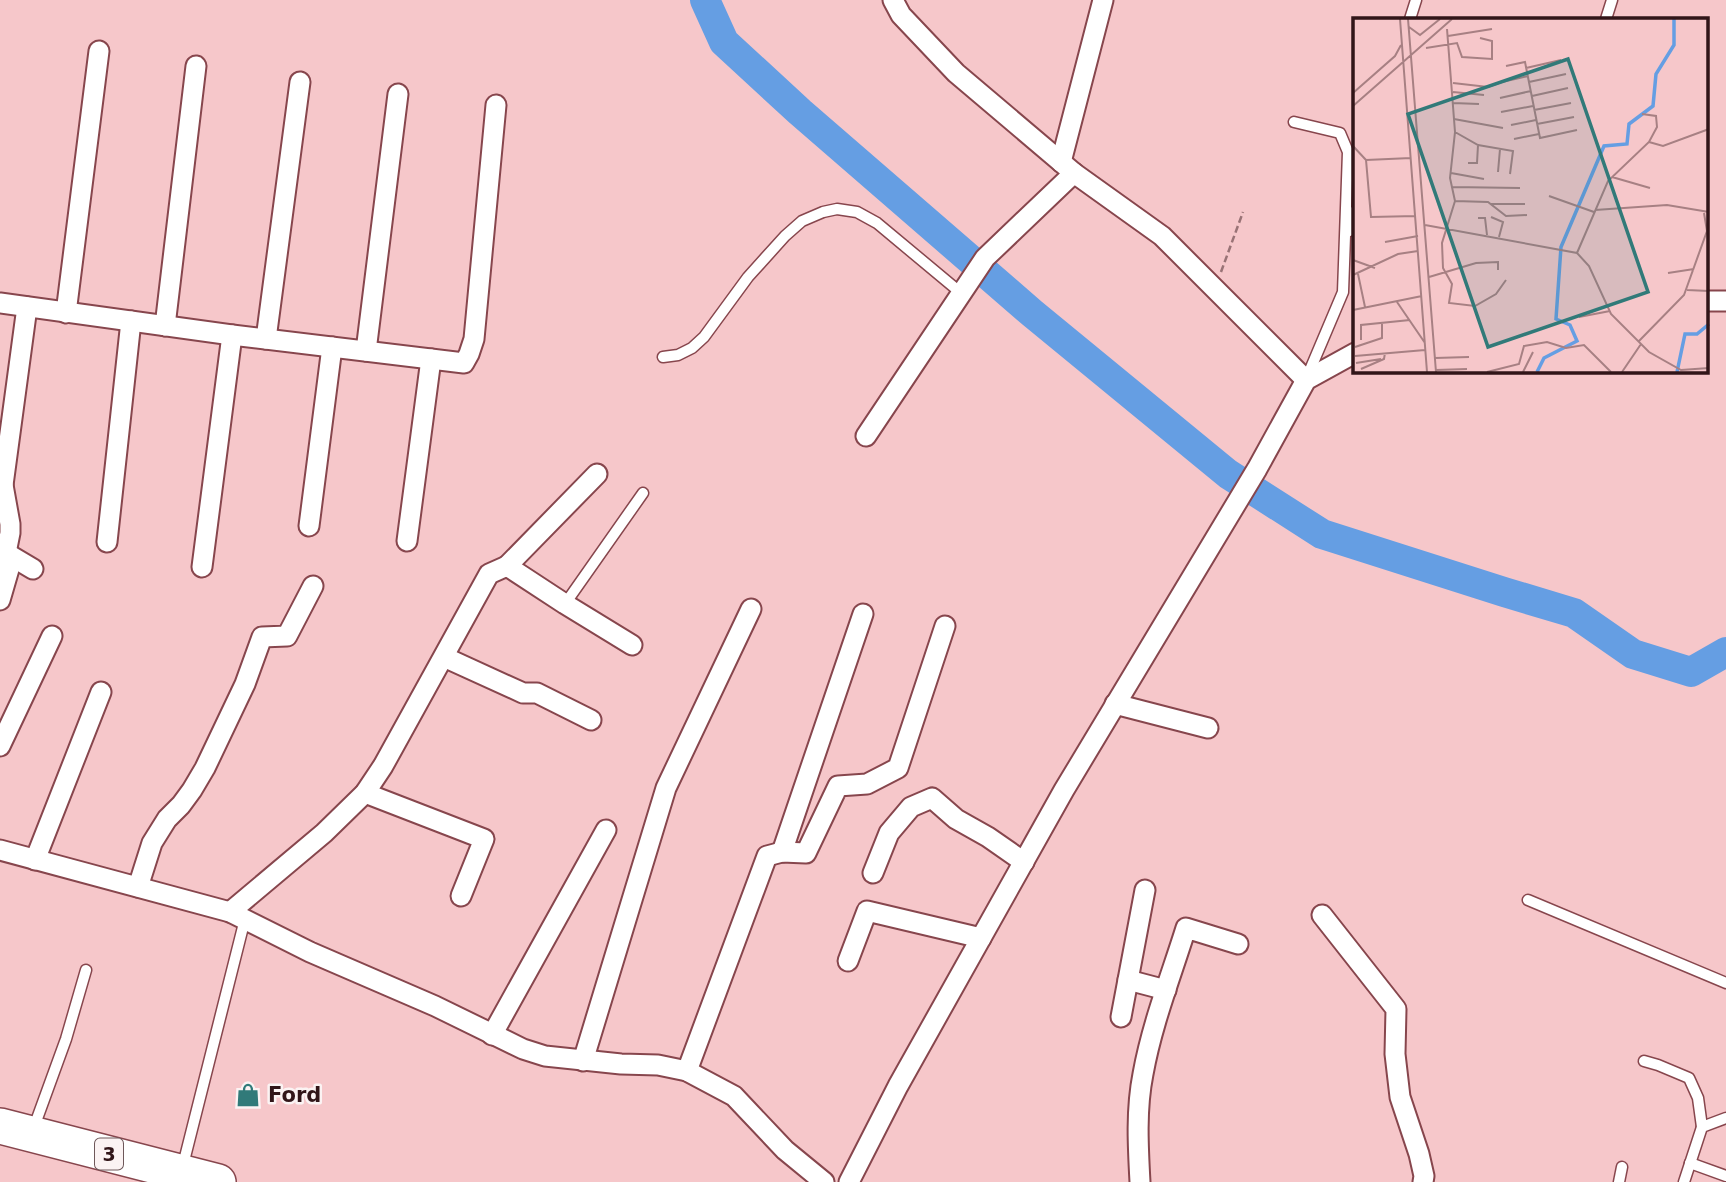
<svg xmlns="http://www.w3.org/2000/svg" width="1726" height="1182" font-family="'DejaVu Sans',sans-serif">
<rect width="100%" height="100%" fill="#f6c7ca"/>
<g fill="none" stroke-linecap="round" stroke-linejoin="round">
<path stroke="#659ee3" stroke-width="30" d="M705,0l19,42 76,70 232,201 196,161 94,60 182,58 70,21 59,41 58,18 35,-20"/>
<g stroke="#87464d" stroke-width="13">
<g id="lane">
<path d="M1410,19l6,-19"/>
<path d="M1606,19l6,-19"/>
<path d="M1294,122l46,11 8,19 -5,140 -36,85"/>
<path d="M1349,231l6,-20"/>
<path d="M663,357l15,-2 14,-7 12,-11 44,-60 37,-41 17,-15 21,-9 14,-3 20,3 20,11 84,70"/>
<path d="M565,604l78,-111"/>
<path d="M1528,900l198,83"/>
<path d="M1644,1061l14,4 31,13 9,20 4,29"/>
<path d="M34,1127l32,-88 20,-69"/>
<path d="M1690,1163l36,13"/>
<path d="M182,1169l63,-250"/>
<path d="M1619,1182l3,-15"/>
<path d="M1684,1182l18,-55 24,-9"/>
</g>
</g>
<g stroke="#87464d" stroke-width="23">
<g id="street">
<path d="M893,0l8,15 55,58 118,100 88,63 144,144"/>
<path d="M1061,162l42,-162"/>
<path d="M1707,301h19"/>
<path d="M0,303l232,32 232,28 5,-9 5,-15 22,-234"/>
<path d="M66,313l33,-262"/>
<path d="M165,326l31,-260"/>
<path d="M266,339l34,-257"/>
<path d="M366,351l32,-257"/>
<path d="M866,436l119,-178 89,-85"/>
<path d="M0,494l3,-9 24,-178"/>
<path d="M309,526l23,-179"/>
<path d="M407,541l24,-182"/>
<path d="M107,542l24,-221"/>
<path d="M1,550l32,19"/>
<path d="M507,566l90,-92"/>
<path d="M202,567l30,-232"/>
<path d="M0,600l9,-31 -3,-16 4,-20v-9l-7,-39"/>
<path d="M444,657l79,36h14l54,27"/>
<path d="M1115,704l93,24"/>
<path d="M0,746l52,-110"/>
<path d="M365,793l119,46 -23,57"/>
<path d="M0,850l230,62 80,40 125,54 88,43 22,7 76,8 37,1 29,6 47,25 51,54 39,32"/>
<path d="M782,852l81,-238"/>
<path d="M35,860l66,-168"/>
<path d="M873,873l16,-40 22,-26 21,-9 24,21 32,18 36,25"/>
<path d="M138,887l14,-44 15,-24 14,-14 11,-15 13,-22 40,-84 17,-47 25,-1 26,-50"/>
<path d="M230,912l94,-79 41,-40 18,-27 106,-192 18,-8 58,38 67,41"/>
<path d="M1322,915l74,94 -1,45 5,43 19,57 5,22 -1,6"/>
<path d="M848,961l19,-50 114,27"/>
<path d="M1128,980l38,10"/>
<path d="M1121,1017l24,-127"/>
<path d="M492,1035l114,-205"/>
<path d="M583,1061l83,-273 85,-179"/>
<path d="M687,1071l80,-215 15,-4 24,1 32,-67 29,-2 31,-16 47,-142"/>
<path d="M849,1182l49,-96 166,-296 193,-321 49,-89 49,-27"/>
<path d="M1140,1182c-2,-36 -4,-73 3,-108 9,-50 28,-98 43,-146l52,16"/>
</g>
</g>
<g stroke="#87464d" stroke-width="38">
<path id="highway" d="M0,1126l218,56"/>
</g>
<path stroke="#997376" stroke-width="2.5" stroke-dasharray="7 3.5" stroke-linecap="butt" d="M1221,272l22,-60"/>
<use href="#lane" stroke="#fff" stroke-width="10"/>
<use href="#street" stroke="#fff" stroke-width="19"/>
<use href="#highway" stroke="#fff" stroke-width="35"/>
</g>
<defs>
<g id="shop-bare" transform="scale(1.89)"><path d="M-5-2.5h2.3a2.7 3.5 0 0 1 5.4 0H5L5.5 6h-11ZM-1.5-2.5h3a1.5 2.3 0 0 0-3 0Z" fill="#317a79" stroke="#fbf3f3" stroke-width="2.5" paint-order="stroke"/></g>
</defs>
<g fill-rule="evenodd">
<use href="#shop-bare" x="248" y="1095"/>
</g>
<g text-anchor="middle" dominant-baseline="central" stroke-width="5" stroke-linejoin="round" paint-order="stroke">
<rect fill="#fbf3f3" stroke="#6e585a" stroke-width="2" x="95" y="1138.5" width="28" height="31" rx="5"/>
<g font-size="19" font-weight="bold" fill="#311518">
<text x="109" y="1154">3</text>
</g>
<g font-size="21" font-weight="bold" fill="#311518" stroke="#fbf3f3" text-anchor="start">
<text x="268" y="1095">Ford</text>
</g>
</g>
<g transform="translate(1353 18)">
<rect width="355" height="355" fill="#f6c7ca"/>
<path fill="none" stroke="#659ee3" stroke-width="3.5" d="M184,354l7,-14 33,-17 -7,-16 -14,-6 5,-72 43,-101 23,-2 2,-20 24,-18 3,-32 18,-29v-26M324,354l8,-38h12l12,-10"/>
<path fill="none" stroke="#a78083" stroke-width="2" d="M47,1l27,353M55,1l28,353M56,9l11,8 20,-16M94,11l8,103 -5,46 5,23 -13,42 1,25 9,16 -3,19 26,3 21,-12 10,-14M95,18l44,-7M73,30l31,-5 5,14 30,2v-18l-12,-3M153,48l19,-4 15,76 37,-8M173,50l35,-8M149,64l26,-6M176,64l37,-8M100,65l35,4 14,-5M100,74l31,3M0,75l42,-37 6,-11M179,78l36,-8M147,80l31,-7M100,85l26,1M0,88l99,-87M181,92l37,-7M148,94l32,-6M101,101l49,9M184,106l37,-7M158,107l25,-5M102,114l23,13 35,6 -3,23M161,121l25,-5M296,124l14,4 46,-17M0,128l13,14 5,57 45,-1M13,142l45,-2M115,145h9l1,-18M145,154l2,-23M98,155l33,6M259,159l38,11M99,169l68,1M196,178l45,16M102,183l33,1 18,14 21,-1M136,186h36M242,192l72,-5 42,7M138,199l12,5 -4,15M125,200h7l2,17M72,207l152,28 12,13 22,48 38,38 32,18 28,-2M32,224l33,-6M224,235l31,-72 41,-39 8,-15 -1,-11 -14,-2M0,242l22,8M315,255l26,-4M5,256l7,33M0,257l45,-21 20,-3M76,259l47,-14 22,-1v8M334,272l22,1M44,284l28,41M0,292l69,-14M226,299l31,-6M8,322v-15l49,-5M286,323l45,-46 23,-64 -3,-18M2,329l27,-9v-15M2,338l70,-6M82,340l34,-1M3,345l25,-4M8,351l23,-10 1,-6M83,352l31,-1M134,354l32,-8 5,-18 23,-4 19,6 18,-3 27,27M170,354l10,-20M269,354l19,-28"/>
<path fill="#317a79" fill-opacity="0.15" stroke="#317a79" stroke-width="3.5" d="M215,41l80,233 -160,55 -80,-233z"/>
<rect width="355" height="355" fill="none" stroke="#311518" stroke-width="3.5"/>
</g>
</svg>
